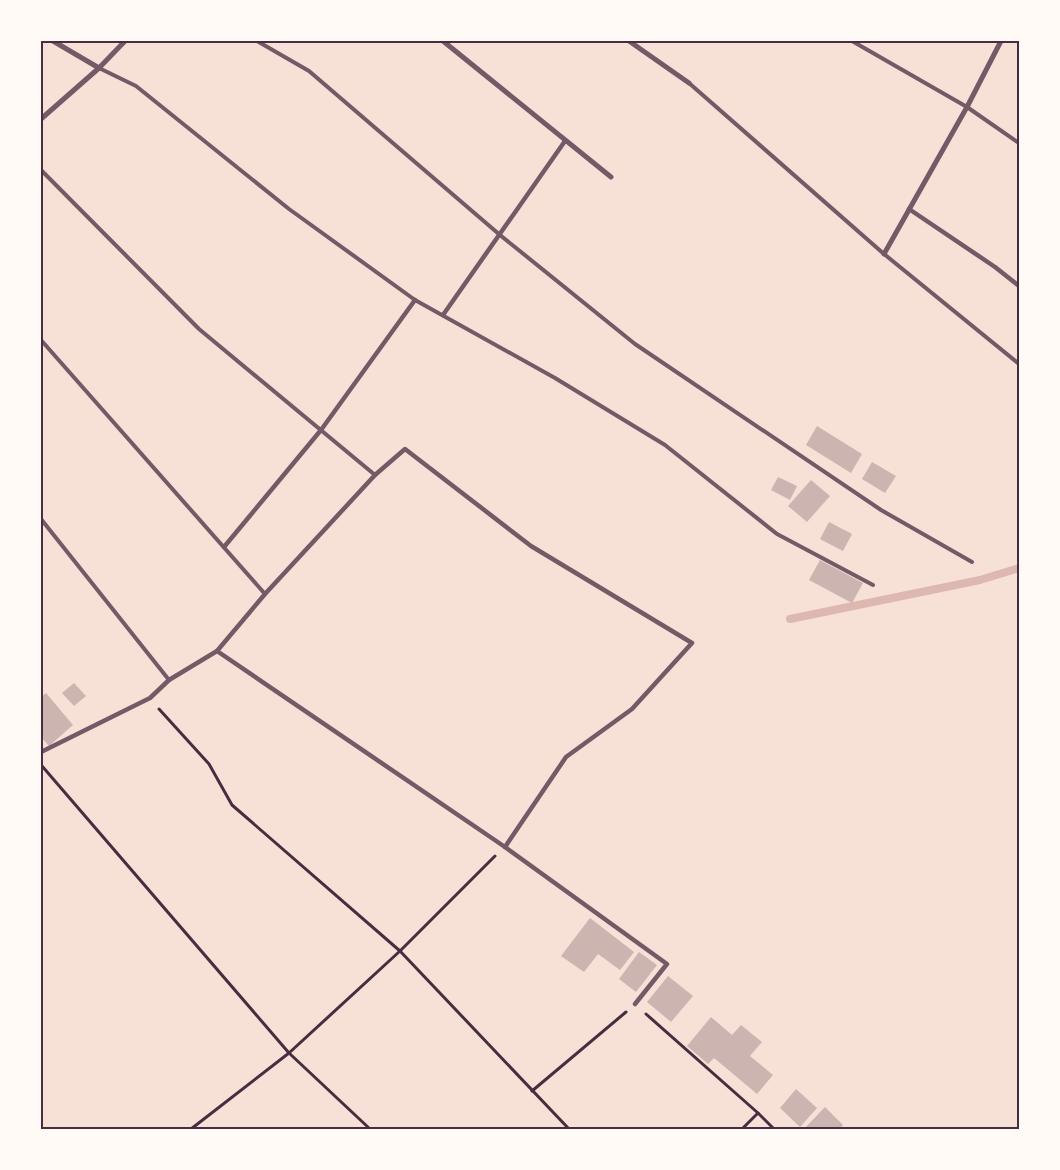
<svg xmlns="http://www.w3.org/2000/svg" width="1060" height="1170" font-family="Inter,sans-serif">
<rect width="100%" height="100%" fill="#f7e1d7"/>
<g fill="none" stroke-linecap="round" stroke-linejoin="round">
<path stroke="#dcb8b0" stroke-width="8" d="M790,619l190,-39 39,-12"/>
</g>
<g fill="#ccb4b1">
<path d="M817,426l45,28 -11,19 -45,-28z"/>
<path d="M872,462l24,14 -11,17 -23,-14z"/>
<path d="M778,477l19,9 -7,14 -19,-10z"/>
<path d="M811,480l19,16 -23,26 -19,-16z"/>
<path d="M829,522l23,12 -9,17 -23,-12z"/>
<path d="M820,560l43,23 -11,20 -43,-23z"/>
<path d="M74,683l12,13 -12,10 -12,-13z"/>
<path d="M46,693l27,32 -24,21 -8,-9v-40z"/>
<path d="M590,918l44,34 -14,18 -22,-16 -14,18 -23,-16z"/>
<path d="M639,952l18,13 -21,27 -17,-13z"/>
<path d="M668,976l25,20 -22,26 -24,-20z"/>
<path d="M711,1017l21,18 9,-10 21,17 -12,14 23,19 -16,19 -43,-36 -6,6 -21,-18z"/>
<path d="M796,1089l21,19 -17,19 -20,-19z"/>
<path d="M825,1107l18,18 -3,4h-36z"/>
</g>
<g fill="none" stroke-linecap="round" stroke-linejoin="round">
<g stroke="#4a2c40" stroke-width="3">
<path d="M159,709l50,55 23,41 168,146 169,178"/>
<path d="M42,766l247,287 81,76"/>
<path d="M646,1014l112,99 16,16"/>
<path d="M532,1091l94,-79"/>
<path d="M191,1129l98,-76 111,-102 95,-95"/>
<path d="M742,1129l16,-16"/>
</g>
<g stroke="#755966" stroke-width="4">
<path d="M257,41l52,30 191,164 135,109 246,166 91,52"/>
<path d="M852,41l115,66 52,36"/>
<path d="M99,68l37,18 153,123 126,91 140,78 110,67 112,89 96,51"/>
<path d="M689,83l195,171 135,110"/>
<path d="M41,170l158,159 176,146"/>
<path d="M41,340l224,254"/>
<path d="M41,519l128,161"/>
</g>
<g stroke="#755966" stroke-width="4.5">
<path d="M909,209l86,58 24,19"/>
<path d="M443,315l122,-174"/>
<path d="M224,547l97,-117 94,-130"/>
<path d="M217,651l288,196 162,117 -32,40"/>
<path d="M41,752l109,-54 19,-18 48,-29 48,-57 110,-119 30,-26 126,97 161,97 -60,66 -66,48 -61,90"/>
</g>
<g stroke="#755966" stroke-width="5">
<path d="M53,41l46,27"/>
<path d="M443,41l168,136"/>
<path d="M629,41l60,42"/>
<path d="M41,119l58,-51 26,-27"/>
<path d="M884,254l83,-147 34,-66"/>
</g>
</g>
<rect width="1060" height="1170" fill="none" stroke="#fffaf5" stroke-width="85"/>
<rect x="42" y="42" width="976" height="1086" fill="none" stroke="#4a2c40" stroke-width="2"/>
</svg>
